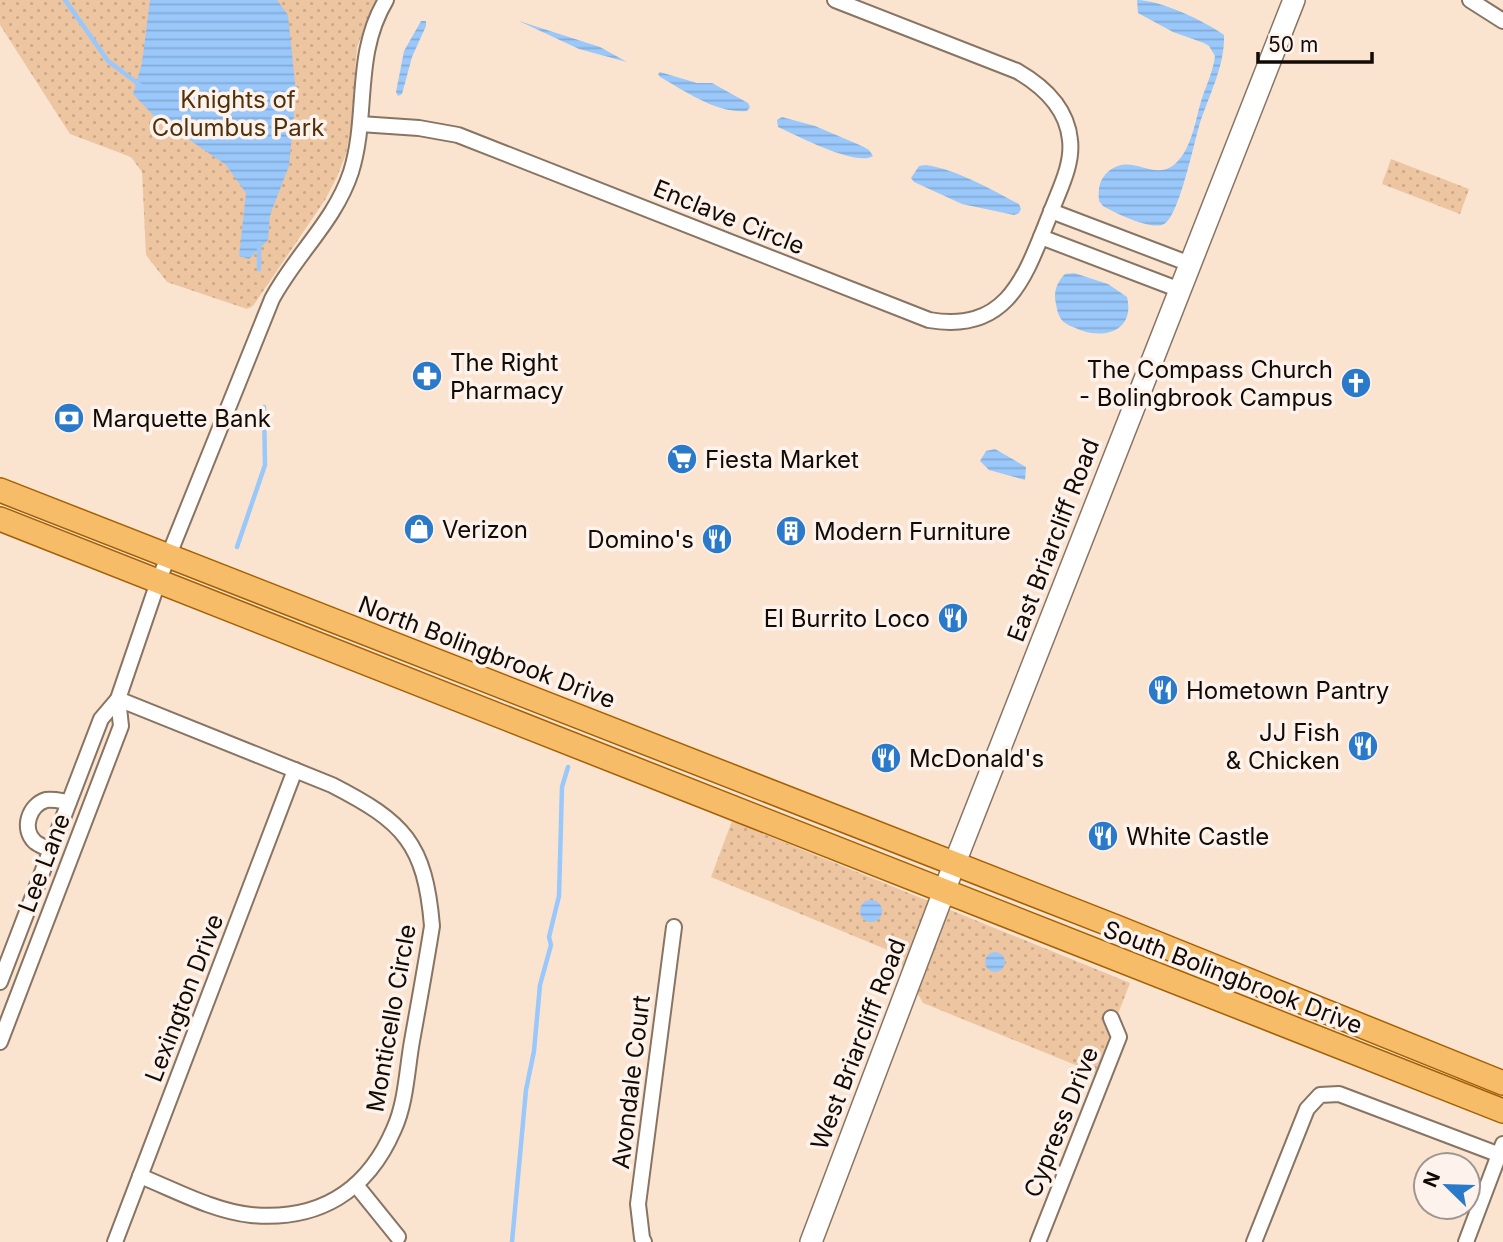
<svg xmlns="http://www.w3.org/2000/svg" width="1503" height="1242" font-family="Inter,sans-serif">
<defs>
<pattern id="park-dots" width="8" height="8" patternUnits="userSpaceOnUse" patternTransform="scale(1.75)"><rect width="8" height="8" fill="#edc5a1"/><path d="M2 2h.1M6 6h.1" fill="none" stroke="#caa889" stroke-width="1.8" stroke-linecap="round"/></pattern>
<pattern id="water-rules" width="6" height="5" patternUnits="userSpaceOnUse" patternTransform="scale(1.75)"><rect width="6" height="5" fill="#9ac8fb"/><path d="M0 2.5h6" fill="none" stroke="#84aad6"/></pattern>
</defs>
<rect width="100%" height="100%" fill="#fae4d0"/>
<g fill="url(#park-dots)">
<path d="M0,0h376l-19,47 -6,80 -5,27 -9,23 -12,23 -72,106 -6,3 -80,-27 -21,-27 -4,-83 -11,-15 -61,-23 -70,-109z"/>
<path d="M1391,159l78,30 -9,25 -78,-30z"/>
<path d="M732,821l398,162 -35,90 -172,-70 -28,-50 -184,-76z"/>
</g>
<g fill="url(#water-rules)">
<path d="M150,0h127l11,15 8,78 -7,73 -19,49 -2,25 -19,19 -10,-3 7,-63 -20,-28 -74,-51 -19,-20 9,-31z"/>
<path d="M1137,0c23,0 68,21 87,35 1,31 -15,60 -24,88 -6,19 -21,94 -36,101 -12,7 -49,-11 -61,-18l-4,-5c-1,-12 0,-22 10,-30 22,-18 42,8 62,-4 21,-14 24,-47 31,-69 5,-14 11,-27 13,-42l-6,-10 -5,-3 -31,-11 -35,-19z"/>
<path d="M421,21h5v5l-14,31 -10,37 -4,2 -2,-4 8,-41z"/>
<path d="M519,21l81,26 27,15 -48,-13z"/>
<path d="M660,72l37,11h15l36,20 2,4 -3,4c-30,3 -62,-20 -87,-34l-2,-3z"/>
<path d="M782,117l33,9 47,20 7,4 4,6c-17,11 -77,-21 -95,-29l-1,-7z"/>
<path d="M926,165c32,5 64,24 93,39l2,5 -2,4 -5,2 -52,-11 -48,-22 -3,-4 8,-12z"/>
<path d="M1074,273l34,11 19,13c8,32 -20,43 -47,33 -6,-3 -15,-5 -19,-11 -3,-4 -4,-10 -5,-15 -3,-12 1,-22 9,-30z"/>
<path d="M995,449l31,18 -1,13 -36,-10 -9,-9 6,-10z"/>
<circle cx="871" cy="911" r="11"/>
<circle cx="995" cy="962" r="10"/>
</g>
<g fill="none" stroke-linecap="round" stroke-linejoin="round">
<g stroke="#9ac8fb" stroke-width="4.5">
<path d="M65,0l43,61 32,24"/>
<path d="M259,269v-26"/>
<path d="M237,547l28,-82 -1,-58"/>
<path d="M512,1242l14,-152 8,-39 6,-66 11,-40 -2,-8 10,-41 3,-109 6,-20"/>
</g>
<g stroke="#887463" stroke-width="18">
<g id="street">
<path d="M1470,0l33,21"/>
<path d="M360,124l59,4 39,7 471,185c81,14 97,-47 122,-108 8,-22 22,-47 19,-72 -3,-32 -27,-54 -53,-69l-182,-71"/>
<path d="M1051,211l139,53"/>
<path d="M1041,237l139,53"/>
<path d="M118,699l214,86c72,37 93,58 100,141 -6,38 -13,76 -20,115 -5,28 -6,62 -18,88 -27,63 -76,92 -143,86 -38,-4 -76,-25 -111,-39"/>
<path d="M51,850c-5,-2 -12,-5 -16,-8 -14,-13 -6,-37 11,-42 8,-1 15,1 23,2"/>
<path d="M0,982l101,-263 17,-20 40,-117 114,-283c24,-45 63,-78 79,-127 18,-58 2,-117 35,-172"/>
<path d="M0,1042l121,-316 -3,-27"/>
<path d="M356,1185l42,52"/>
<path d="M115,1242l180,-472"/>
<path d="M644,1242l-2,-4 -4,-34 36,-277"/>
<path d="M1038,1242l81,-205 -8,-19"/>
<path d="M1254,1242l53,-133 13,-14 19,-1 161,61"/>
<path d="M1466,1242l37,-98"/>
</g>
</g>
<g stroke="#887463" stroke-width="24">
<path id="secondary" d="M811,1242l143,-377 340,-865"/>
</g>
<g stroke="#a46004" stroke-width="26">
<g id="primary">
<path d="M0,490l1119,438 384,155"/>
<path d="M0,519l1503,592"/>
</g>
</g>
<use href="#street" stroke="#fff" stroke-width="14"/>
<use href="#secondary" stroke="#fff" stroke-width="21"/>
<use href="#primary" stroke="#f7bc68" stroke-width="23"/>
</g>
<defs>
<g id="pharmacy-disc" transform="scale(1.575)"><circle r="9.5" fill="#2a7ac9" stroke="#fdf3ec"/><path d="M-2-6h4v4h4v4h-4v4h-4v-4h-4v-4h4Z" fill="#fff"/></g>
<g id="church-disc" transform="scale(1.575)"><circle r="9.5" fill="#2a7ac9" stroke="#fdf3ec"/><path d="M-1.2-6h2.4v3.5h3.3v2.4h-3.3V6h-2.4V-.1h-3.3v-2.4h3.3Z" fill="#fff"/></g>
<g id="bank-disc" transform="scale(1.575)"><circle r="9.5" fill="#2a7ac9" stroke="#fdf3ec"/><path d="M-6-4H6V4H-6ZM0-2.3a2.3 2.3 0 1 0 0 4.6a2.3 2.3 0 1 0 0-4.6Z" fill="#fff"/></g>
<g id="supermarket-disc" transform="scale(1.575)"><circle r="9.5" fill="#2a7ac9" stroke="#fdf3ec"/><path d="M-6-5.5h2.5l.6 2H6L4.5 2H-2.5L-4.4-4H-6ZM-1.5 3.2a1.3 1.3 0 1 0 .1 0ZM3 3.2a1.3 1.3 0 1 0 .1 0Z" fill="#fff"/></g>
<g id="shop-disc" transform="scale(1.575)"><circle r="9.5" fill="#2a7ac9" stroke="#fdf3ec"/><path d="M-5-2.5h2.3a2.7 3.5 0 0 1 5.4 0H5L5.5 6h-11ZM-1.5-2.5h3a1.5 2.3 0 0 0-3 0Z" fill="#fff"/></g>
<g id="building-disc" transform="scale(1.575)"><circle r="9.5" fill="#2a7ac9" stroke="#fdf3ec"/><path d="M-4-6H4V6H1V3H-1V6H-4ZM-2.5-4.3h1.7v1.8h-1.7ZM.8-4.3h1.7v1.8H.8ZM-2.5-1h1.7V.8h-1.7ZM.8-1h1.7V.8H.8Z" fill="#fff"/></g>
<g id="restaurant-disc" transform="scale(1.575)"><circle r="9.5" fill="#2a7ac9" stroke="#fdf3ec"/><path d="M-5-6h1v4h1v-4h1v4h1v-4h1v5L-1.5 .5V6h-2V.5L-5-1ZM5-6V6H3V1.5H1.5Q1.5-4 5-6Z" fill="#fff"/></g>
</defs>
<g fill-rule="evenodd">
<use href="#pharmacy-disc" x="427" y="376"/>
<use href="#church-disc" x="1356" y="383"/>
<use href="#bank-disc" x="69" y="418"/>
<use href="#supermarket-disc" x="682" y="459"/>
<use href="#shop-disc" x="419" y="529"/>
<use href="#building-disc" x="791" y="531"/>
<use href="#restaurant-disc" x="717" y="539"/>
<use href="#restaurant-disc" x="953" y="618"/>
<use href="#restaurant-disc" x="1163" y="690"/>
<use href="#restaurant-disc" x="1363" y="746"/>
<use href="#restaurant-disc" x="886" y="758"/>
<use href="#restaurant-disc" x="1103" y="836"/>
</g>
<g text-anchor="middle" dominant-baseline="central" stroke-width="7" stroke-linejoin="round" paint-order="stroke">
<g font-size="24" fill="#512f09" stroke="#fdf3ec">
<text x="238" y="99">Knights of<tspan x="238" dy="28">Columbus Park</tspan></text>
</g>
<g font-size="24" fill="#120a05" stroke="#fdf3ec">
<text transform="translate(729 217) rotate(22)">Enclave Circle</text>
<text transform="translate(1053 540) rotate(-69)">East Briarcliff Road</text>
<text transform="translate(487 652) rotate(21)">North Bolingbrook Drive</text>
<text transform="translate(44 863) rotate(-69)">Lee Lane</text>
<text transform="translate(1233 977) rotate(21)">South Bolingbrook Drive</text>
<text transform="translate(184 998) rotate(-69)">Lexington Drive</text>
<text transform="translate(391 1018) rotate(-80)">Monticello Circle</text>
<text transform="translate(858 1044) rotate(-69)">West Briarcliff Road</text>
<text transform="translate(631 1082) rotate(-83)">Avondale Court</text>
<text transform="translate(1061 1122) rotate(-68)">Cypress Drive</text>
</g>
<g font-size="24" fill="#120a05" stroke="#fdf3ec" text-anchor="start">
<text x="450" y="362">The Right<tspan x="450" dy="28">Pharmacy</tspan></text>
<text x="1333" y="369" text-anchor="end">The Compass Church<tspan x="1333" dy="28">- Bolingbrook Campus</tspan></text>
<text x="92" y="418">Marquette Bank</text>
<text x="705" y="459">Fiesta Market</text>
<text x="442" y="529">Verizon</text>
<text x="814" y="531">Modern Furniture</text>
<text x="694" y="539" text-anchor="end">Domino's</text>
<text x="930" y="618" text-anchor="end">El Burrito Loco</text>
<text x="1186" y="690">Hometown Pantry</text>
<text x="1340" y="732" text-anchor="end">JJ Fish<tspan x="1340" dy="28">&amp; Chicken</tspan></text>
<text x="909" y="758">McDonald's</text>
<text x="1126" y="836">White Castle</text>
</g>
</g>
<g transform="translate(1447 1186) rotate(293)"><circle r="33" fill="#fdf3ec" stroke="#9f9690" stroke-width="2"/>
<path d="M0-5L12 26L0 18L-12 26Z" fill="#2a7ac9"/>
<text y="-10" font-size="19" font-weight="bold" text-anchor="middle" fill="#120a05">N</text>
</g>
<path d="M1258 52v10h114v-10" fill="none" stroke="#120a05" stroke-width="3.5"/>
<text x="1268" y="52" font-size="21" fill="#120a05" stroke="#fdf3ec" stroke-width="5" paint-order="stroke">50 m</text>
</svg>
